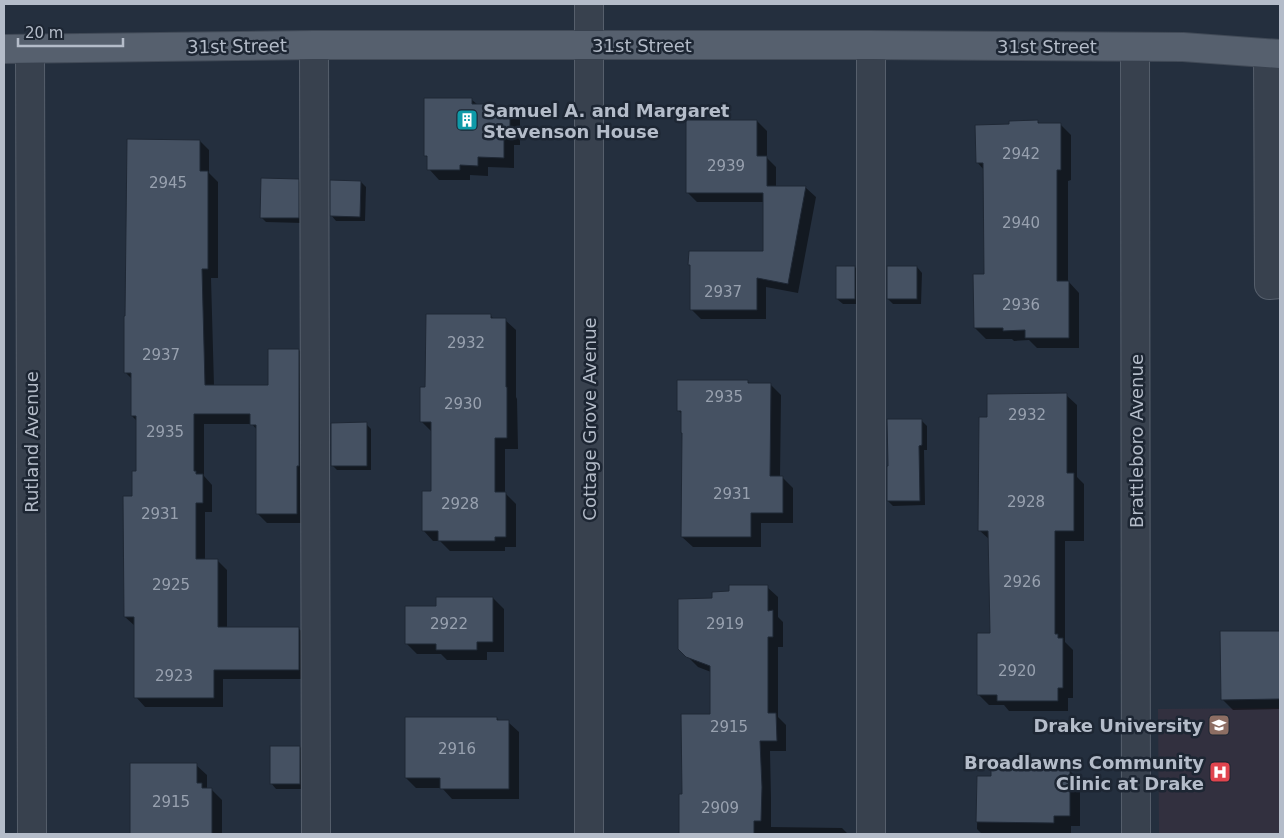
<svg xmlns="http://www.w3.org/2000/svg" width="1284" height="838" font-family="'DejaVu Sans',sans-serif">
<rect width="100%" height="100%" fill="#242f3e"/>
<path fill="#32303f" d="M1280,708v126h-121l-1,-125z"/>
<g fill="#0007">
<path d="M472,100l6,5 32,2 10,11v27h-6v23l-26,-1v9l-18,-1v5h-31l-10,-11v-10l-3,-3z"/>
<path d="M757,121l10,10v27l9,9v21h30l10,9 -18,96 -32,-6v32h-65l-10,-10v-43l-2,-2 75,-12v-50h-67l-10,-10z"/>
<path d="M1038,122l3,2h19l11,11v45l-3,1v100l11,12v55h-42l-8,-8 -15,1 -2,-2h-26l-11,-11 11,-53 -2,-105 -7,-8 33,-37z"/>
<path d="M200,141l9,9v23l9,9v96h-7l3,108h55l30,-36 9,10 -2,163h-39l-9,-9v-83l-6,-7h-48v52l8,9v27h-7v48h12l10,10v58h71l10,9v42h-85v28h-78l-9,-10 -1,-71 -10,-9 8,-120 4,-24v-52l-5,-5v-37l-6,-6z"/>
<path d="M298,180l5,5v38l-37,-1 -5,-5z"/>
<path d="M361,182l5,5 -1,34h-29l-5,-6z"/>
<path d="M855,267l5,6v31h-17l-6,-5z"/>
<path d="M917,267l5,6 -1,31h-28l-5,-5z"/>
<path d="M491,316l3,3 11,1 11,10v67l1,2 1,50h-13v44l11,11v43h-11v4h-55l-10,-10h-7l-10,-11 10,-38 -1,-60 -11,-11 6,-33z"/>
<path d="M747,381l4,3h19l11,11 -1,82h2l11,11v35h-32v24h-68l-11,-10v-123l-4,-4z"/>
<path d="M1066,395l11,10v72l7,7v57h-19v101l8,8v48h-5v13h-59l-5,-6h-15l-10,-10 12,-61 -1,-94 -11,-10 10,-112z"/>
<path d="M921,420l6,6v24h-3l1,55 -32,1 -5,-5z"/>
<path d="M366,424l5,5v41h-34l-5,-5z"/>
<path d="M767,587l11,10v20l5,5v25h-5v70l8,8v26h-16l1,47v29l71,1 6,6h-168v-39h3l28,-80v-43l-13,-5 -19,-19 34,-48z"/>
<path d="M493,598l11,11v43h-17v8h-40l-6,-6h-24l-11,-11 31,-36z"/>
<path d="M1222,632h58v77l-47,1 -11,-11z"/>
<path d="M497,718l3,4h8l11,10v67h-67l-10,-11h-26l-10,-10z"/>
<path d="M300,747l5,5v37h-29l-5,-6z"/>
<path d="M196,765l11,10v14h4l11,11v34h-90l-1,-1z"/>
<path d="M1056,767l3,3h10l11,11v45h-9v8h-89l-5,-5 1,-52h14z"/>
</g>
<g fill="#455162" stroke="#1f2835">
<path d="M424,98h48v6h20v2h18v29h-6v23l-26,-1v9l-18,-1v5h-33v-14h-3z"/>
<path d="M686,120h71v36h10v30h39l-18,98 -31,-6v32h-67v-45h-2l1,-14h74v-58h-77z"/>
<path d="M1038,120v3h23v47h-4v111h12v57h-44v-8l-22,1v-3h-29l-1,-54h11l-1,-111h-7l-1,-38 34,-1v-3z"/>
<path d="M127,139l73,1v31h8v98h-6l3,116h63v-36h31v117h-2v48h-41v-89h-6v-11h-56v57h2v3h7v29h-7v56h22v68h81v43h-85v28h-80v-81h-10l-1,-121h9v-25h4v-55h-5v-43h-7v-57h1z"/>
<path d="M261,178l38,1v39h-39z"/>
<path d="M330,180l31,1 -1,36 -30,-1z"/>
<rect x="836" y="266" width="19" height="33"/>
<rect x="887" y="266" width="30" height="33"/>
<path d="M426,314h65v4h15v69h1v51h-12v54h11v45h-11v4h-57v-10h-16v-40h9v-69h-11v-35h5z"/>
<path d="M677,380h71v3h23l-1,93h13v37h-32v24h-70l1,-104h-1v-22h-4z"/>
<path d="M1067,393v80h7v58h-19v103h3v4h5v50h-5v13h-61v-6h-20v-62h13l-2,-102h-10l1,-114h8v-23z"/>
<path d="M887,419h35v26l-3,1 1,55h-33v-35h1z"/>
<path d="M367,422v44h-36v-43z"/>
<path d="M729,585h39v26l5,-1v27h-5v76h8l1,28h-17l2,46 -1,34h-7v13h-75v-40h3l-1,-80h29v-48l-24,-9 -8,-8v-50l34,-1v-6l17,-1z"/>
<path d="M436,597h57v45h-16v8h-41v-6h-31v-38h31z"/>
<path d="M1220,631h60v68l-59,1z"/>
<path d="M405,717h92v3h12v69h-69v-11h-35z"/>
<rect x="270" y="746" width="30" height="38"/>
<path d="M130,763h67v20h5v5h10v46h-82z"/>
<path d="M991,765h65v4h14v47h-16v7l-78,-1 1,-46h14z"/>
</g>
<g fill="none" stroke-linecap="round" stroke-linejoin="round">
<g stroke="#565f6c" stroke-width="30">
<g id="minor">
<path d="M589,4v830"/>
<path d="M314,45l2,789"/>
<path d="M871,45v789"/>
<path d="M1135,47l1,787"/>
<path d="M30,49l2,785"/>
<path d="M1268,54l1,231 11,-1"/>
</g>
</g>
<g stroke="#414a57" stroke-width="30">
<path id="major" d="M4,49l310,-4h557l312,2 97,7"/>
</g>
<use href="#minor" stroke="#38414e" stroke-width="28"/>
<use href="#major" stroke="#56606e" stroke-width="28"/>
</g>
<defs>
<g id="building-square" transform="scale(1.125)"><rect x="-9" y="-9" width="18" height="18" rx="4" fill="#0f9aa8" stroke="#1d2633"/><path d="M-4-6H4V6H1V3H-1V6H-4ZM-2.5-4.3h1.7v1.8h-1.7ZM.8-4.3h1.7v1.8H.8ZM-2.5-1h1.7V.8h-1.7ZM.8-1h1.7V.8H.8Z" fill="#fff"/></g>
<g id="university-square" transform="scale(1.125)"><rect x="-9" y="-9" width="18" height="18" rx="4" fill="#8d6e63" stroke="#1d2633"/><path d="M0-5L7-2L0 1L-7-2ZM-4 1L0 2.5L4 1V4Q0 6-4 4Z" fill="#fff"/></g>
<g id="hospital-square" transform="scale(1.125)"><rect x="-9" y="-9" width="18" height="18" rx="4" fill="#e0444e" stroke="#1d2633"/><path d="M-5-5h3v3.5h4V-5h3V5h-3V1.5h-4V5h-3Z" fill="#fff"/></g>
</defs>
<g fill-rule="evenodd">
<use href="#building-square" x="467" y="120"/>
<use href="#university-square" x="1219" y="725"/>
<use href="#hospital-square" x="1220" y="772"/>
</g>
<g text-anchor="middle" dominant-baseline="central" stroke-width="5" stroke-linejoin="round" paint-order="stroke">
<g font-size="15" fill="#98a1af">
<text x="1021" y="154">2942</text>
<text x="726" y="166">2939</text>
<text x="168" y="183">2945</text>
<text x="1021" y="223">2940</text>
<text x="723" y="292">2937</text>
<text x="1021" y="305">2936</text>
<text x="466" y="343">2932</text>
<text x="161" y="355">2937</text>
<text x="724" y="397">2935</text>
<text x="463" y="404">2930</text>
<text x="1027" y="415">2932</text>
<text x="165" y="432">2935</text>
<text x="732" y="494">2931</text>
<text x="1026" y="502">2928</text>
<text x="460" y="504">2928</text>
<text x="160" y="514">2931</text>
<text x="1022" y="582">2926</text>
<text x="171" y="585">2925</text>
<text x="449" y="624">2922</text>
<text x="725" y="624">2919</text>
<text x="1017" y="671">2920</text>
<text x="174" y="676">2923</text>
<text x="729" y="727">2915</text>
<text x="457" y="749">2916</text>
<text x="171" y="802">2915</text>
<text x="720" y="808">2909</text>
</g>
<g font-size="18" fill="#b4bcc9" stroke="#1d2633">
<text x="642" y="45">31st Street</text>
<text transform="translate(237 46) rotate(-1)">31st Street</text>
<text x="1047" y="46">31st Street</text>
<text transform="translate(589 419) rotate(-90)">Cottage Grove Avenue</text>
<text transform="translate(1136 441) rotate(-90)">Brattleboro Avenue</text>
<text transform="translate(31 442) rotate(-90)">Rutland Avenue</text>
</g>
<g font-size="18" font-weight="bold" fill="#b4bcc9" stroke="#1d2633" text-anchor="end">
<text x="483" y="110" text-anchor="start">Samuel A. and Margaret<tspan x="483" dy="21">Stevenson House</tspan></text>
<text x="1203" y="725">Drake University</text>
<text x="1204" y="762">Broadlawns Community<tspan x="1204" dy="21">Clinic at Drake</tspan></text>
</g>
</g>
<rect width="1284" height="838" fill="none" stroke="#b4bcc9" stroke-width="10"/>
<path d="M18 38v8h105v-8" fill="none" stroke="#b4bcc9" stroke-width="2.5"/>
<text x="25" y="38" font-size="15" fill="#b4bcc9" stroke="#1d2633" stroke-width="4" paint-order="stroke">20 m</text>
</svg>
